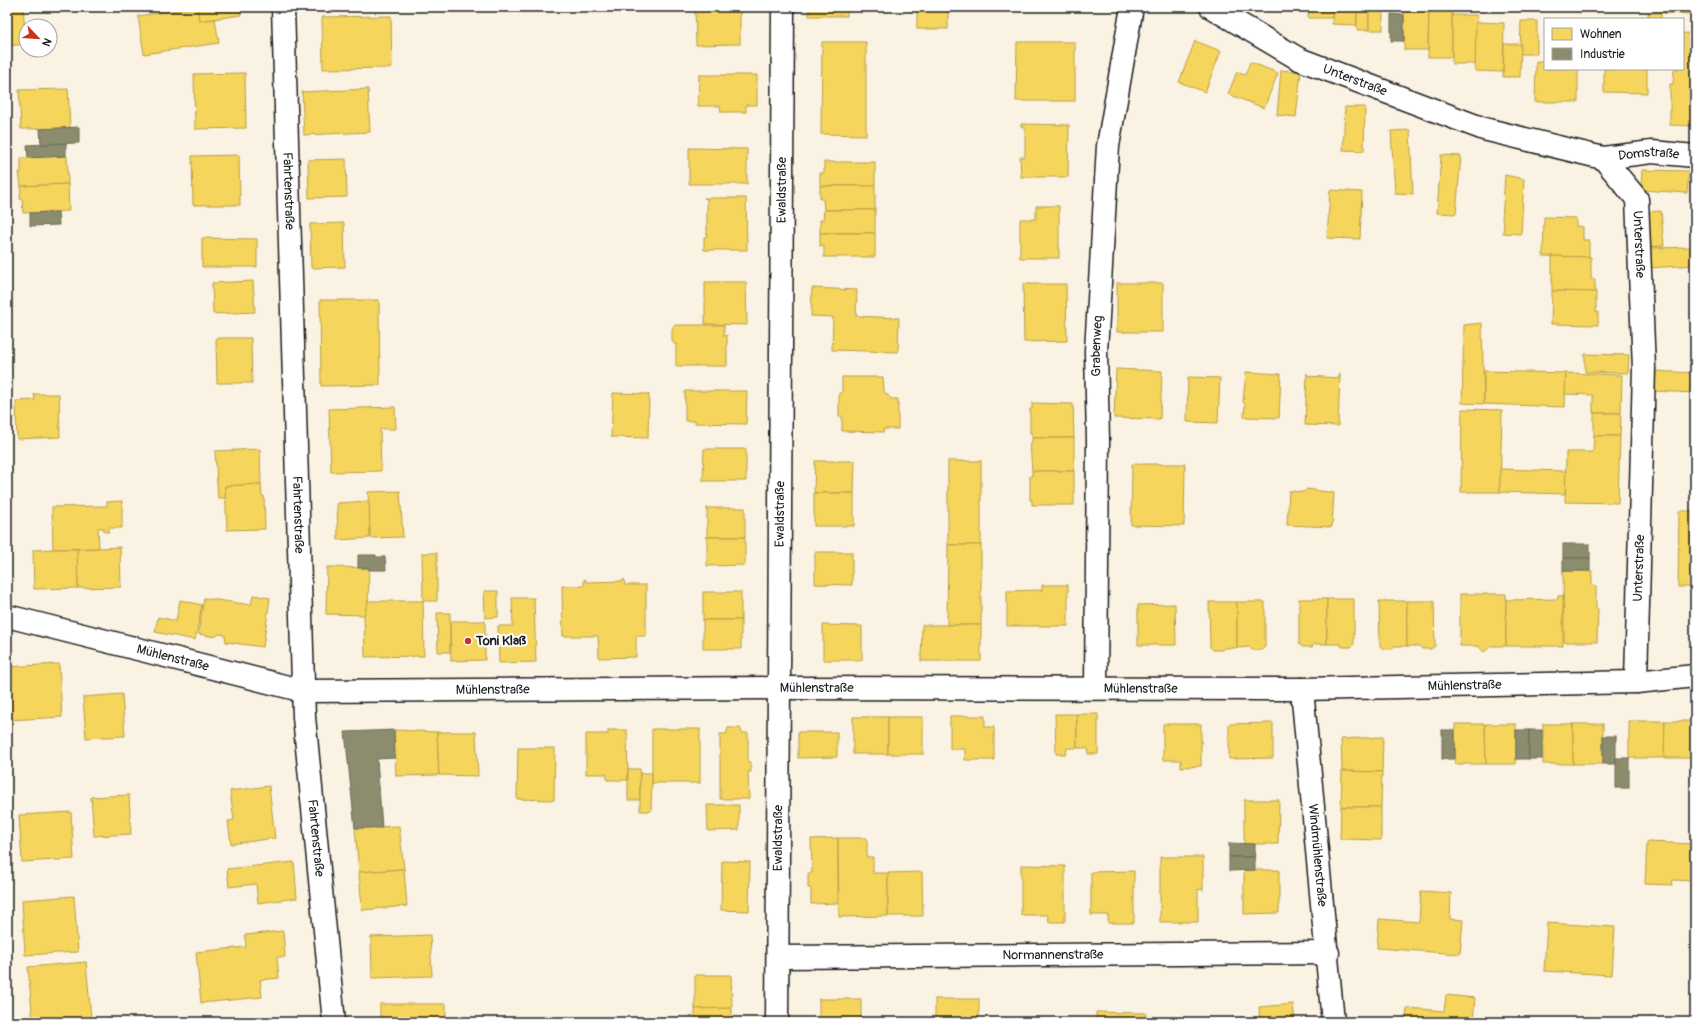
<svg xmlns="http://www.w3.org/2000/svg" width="1702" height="1029" font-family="Pangolin,sans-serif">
<rect width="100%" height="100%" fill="#faf2e3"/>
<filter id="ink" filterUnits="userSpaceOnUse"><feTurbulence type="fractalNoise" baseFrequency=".025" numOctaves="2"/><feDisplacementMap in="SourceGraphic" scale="8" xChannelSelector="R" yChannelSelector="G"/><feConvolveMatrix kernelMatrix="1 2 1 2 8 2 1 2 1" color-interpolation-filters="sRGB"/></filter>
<g filter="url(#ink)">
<g fill="#f6d55c" stroke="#b59e49">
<path d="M7,7h16l3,37 -19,2z"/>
<path d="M197,7h43l1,8 -42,6z"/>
<path d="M197,7l2,14 16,-2 4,24 -75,11 -6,-38z"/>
<path d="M695,7h45v37l-44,1z"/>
<rect x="809" y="7" width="38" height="9"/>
<rect x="917" y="7" width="31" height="22"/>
<path d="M1285,7h24l-1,4 -23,-1z"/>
<path d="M1309,7h24l-1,11h-24z"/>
<path d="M1333,7h24v18l-25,-1z"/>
<rect x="1357" y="7" width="12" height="23"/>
<rect x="1369" y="7" width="14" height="23"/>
<path d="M1404,7h25l-1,43h-24z"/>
<path d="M1661,7h34v7l-34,-1z"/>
<path d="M1429,9h23v48h-24z"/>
<rect x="1648" y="13" width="13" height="6"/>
<path d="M1452,15h25l-1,49h-24z"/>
<path d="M391,16l1,52 -69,1 -1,-52z"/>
<path d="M1521,21h16v33h-17z"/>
<path d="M1476,22l28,1 -1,49 -28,-1z"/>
<path d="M1683,33l12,1v92l-25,-1v-41h3l1,-15h9z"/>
<path d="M1195,41l26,10 -16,41 -26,-10z"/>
<path d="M822,42h44v93l-45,-1z"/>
<path d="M1017,42h58v59h-59z"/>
<path d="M1504,44h17l-1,33h-17z"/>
<path d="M1536,61h9v8h33v33h-43z"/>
<path d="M1250,62l28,11 -14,35 -36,-14 9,-22 8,3z"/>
<path d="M1604,69h43v24l-43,-1z"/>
<path d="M1281,70l20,2 -5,45 -19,-2z"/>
<path d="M245,73l1,55 -51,1 -1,-55z"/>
<path d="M699,75h58v30h-11v7h-25l-1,-6h-22z"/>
<path d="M68,89l2,39 -49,1 -2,-39z"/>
<path d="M368,89l2,43 -66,3 -2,-43z"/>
<path d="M1345,107h20l-1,44 -21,-1z"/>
<path d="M1021,124l48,1 -1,52h-47l-1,-20h5v-30h-4z"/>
<path d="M1410,130l3,64 -18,-1 -4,-62z"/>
<path d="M689,148l58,1v35h-58z"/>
<path d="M239,155l1,50h-47l-1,-49z"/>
<path d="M1441,155l20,1 -5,58 -19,-1z"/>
<path d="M67,156l1,28 -47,2 -2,-14h2v-14z"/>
<path d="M346,159l1,38 -38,1 -1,-38z"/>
<path d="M824,162h51v24h-55v-13h4z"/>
<path d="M1642,170l47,1 -2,22 -46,-3z"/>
<path d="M1505,175l19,4 -3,55 -18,-1 1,-12h-2z"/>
<path d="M68,184l1,27 -46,2 -1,-14h-2l1,-13z"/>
<path d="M820,186h55v24h-51l-1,-11h-3z"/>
<path d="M1330,190l32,2 -2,47 -33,-1z"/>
<path d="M704,198h42l1,52h-43v-13l3,-1v-37z"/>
<path d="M1036,206h23v52h-39v-39h16z"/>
<path d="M824,210h51v23h-55v-13h3z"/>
<path d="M1661,211l3,35 -17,1 -2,-35z"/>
<path d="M1544,217l32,1v8l7,1v13h6v17l-46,-1z"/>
<path d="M344,223l1,44 -34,1 -1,-44z"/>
<path d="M820,233h55v24h-51v-12l-4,1z"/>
<path d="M202,238l55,1v28h-55z"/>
<path d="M1695,247v18l-46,3 -1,-20z"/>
<path d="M1552,256l39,1v22h4v13l-43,-1z"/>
<path d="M253,281l2,31 -42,2 -1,-31z"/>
<path d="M705,282h41l1,43 -42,-1z"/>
<rect x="1117" y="283" width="46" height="49"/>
<path d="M1023,284h43l1,57 -43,1z"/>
<path d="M812,288l45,2 -1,26 43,2 -1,34 -66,-2 1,-33 -22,-1z"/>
<path d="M1552,291l44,1v20h2v13l-47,-1z"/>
<path d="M320,300h59l1,85 -59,1z"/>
<path d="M1482,323l2,81 -22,-1 2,-78z"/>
<path d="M674,325h50v11l3,-1v31h-51v-22h-2l-2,-4v-11z"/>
<path d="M216,338h35l1,45h-35z"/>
<path d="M1585,354l44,1 -1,18 -43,-1z"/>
<path d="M1116,369l46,2 -2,48 -46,-1z"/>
<path d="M1484,371l82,2 -1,34 -81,-3z"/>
<path d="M1653,371l42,2v-2v22l-43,-2z"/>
<path d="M1246,372l35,2 -2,44 -35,-1 1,-13 -2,-2z"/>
<path d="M1307,373l1,3 31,2 1,-4 -2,52 -33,-1z"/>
<path d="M1566,373l56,2 -1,38h-28v-18l-28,-1z"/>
<path d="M842,377h41l1,14 7,8h7v30h-15l1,3 -42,-1v-15h-3v-23h3z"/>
<path d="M1188,377l32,1 -2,45 -31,-1z"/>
<path d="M685,391h62l-1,33 -51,-1v-2h-10z"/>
<path d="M613,393l36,1 -1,44 -37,-1z"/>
<path d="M34,394h25l1,43 -43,2 -1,-38 19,-1z"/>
<path d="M1032,403l41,1 1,34h-42v-5h-2v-24h2z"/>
<path d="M395,407l1,22h-16l1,42 -50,1 -2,-63z"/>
<path d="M1462,409l40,1 -2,82h-39z"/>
<path d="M1594,413h27l-1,23h-26z"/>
<path d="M1594,436h26l-2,67 -53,-1 1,-50h27z"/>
<path d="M1032,438h42v33h-42l-2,-28h2z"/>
<path d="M260,449l1,35 -36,2 1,12h-8l-3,-47z"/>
<path d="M704,449h42v32h-43z"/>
<path d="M815,461h40l-1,32h-40z"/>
<rect x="948" y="461" width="33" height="84"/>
<path d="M1132,464h53l-1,62 -53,-1z"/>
<path d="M1500,469l66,2 -1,23 -65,-2z"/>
<path d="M1032,471h42v34h-42v-5h-2v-24h2z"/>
<path d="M261,484l1,12h2l1,33 -38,1 -2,-44z"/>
<path d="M1307,489l27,4 -2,34 -45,-2 2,-34 15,1z"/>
<path d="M400,491l3,46 -33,1 -2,-46z"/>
<rect x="814" y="493" width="40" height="33"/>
<path d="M122,501v27h-13v4h-5v-4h-6l1,20 -46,1 -1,-42 55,-1v-4z"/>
<path d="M369,501l1,37 -32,2 -1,-37z"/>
<rect x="707" y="508" width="38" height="29"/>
<path d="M1679,511h16v76h-17z"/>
<path d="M707,537h38v28l-38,1z"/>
<path d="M948,545h33v80h-34z"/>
<path d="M120,547l1,40 -43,1 -1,-39z"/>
<path d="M53,549h24l1,39 -44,1 -1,-39z"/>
<path d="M815,552h37v33l-37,-1z"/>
<path d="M422,553h15v48h-14z"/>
<path d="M327,567l42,1 -1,37 -4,10 -38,-1z"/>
<path d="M1563,571h29v14l4,1v23h2l-1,33h-33z"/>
<path d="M584,579l2,1v2l37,-1 1,-2 1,6h21v51h-10v21l-37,1 -1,-22h-35l-1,-50h22z"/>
<path d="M1042,585h26v41h-61v-35l35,-1z"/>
<path d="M484,591h14v26l-13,1z"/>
<rect x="703" y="592" width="38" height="28"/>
<path d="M1460,594h46v52h-15l-7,6 -6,-6h-18z"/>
<path d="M253,595l17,3 -7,49 -37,-5 -1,-7 -6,-1 -4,3 -17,-3 6,-36 47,7z"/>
<path d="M1558,596h5v50h-57v-46l52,-1z"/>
<path d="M512,598h22l2,64 -37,1 -1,-37h15z"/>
<path d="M1299,599h28v45h-13l-2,3h-9l-4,-3z"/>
<path d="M1327,599h27v45l-3,3h-9l-2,-3h-13z"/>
<path d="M180,600l22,5 -7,35 -40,-8 3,-15 18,4z"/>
<path d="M368,601h55l1,55 -59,1 -1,-42z"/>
<path d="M1379,601h28v45h-13l-2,3h-9l-3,-3z"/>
<path d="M1407,601h27l1,45 -4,3h-9l-2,-3h-13z"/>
<path d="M1209,602h28v46h-13l-2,2h-9l-3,-3z"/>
<path d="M1237,602h28v45l-4,3h-9l-2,-3 -13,1z"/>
<path d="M1175,604l1,41h-38v-40z"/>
<path d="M437,613h13v39h-12z"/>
<rect x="703" y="620" width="38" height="29"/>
<path d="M450,621h35v39l-34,1z"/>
<path d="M823,625l39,1v34h-39z"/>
<path d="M922,625h59v36h-60z"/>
<path d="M59,664l3,53 -52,3 -3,-53z"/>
<path d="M122,694l3,42 -39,2 -3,-41z"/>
<path d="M1055,714h22v34h-10l-1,6h-10z"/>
<path d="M1077,714h21v40h-10v-6h-11z"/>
<path d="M950,716h35v11h9v33h-29v-11h-15z"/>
<rect x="853" y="717" width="35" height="37"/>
<rect x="888" y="717" width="35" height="37"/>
<path d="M1629,721h36l-1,37h-35z"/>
<path d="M1665,721h30v37h-31z"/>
<path d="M1273,723v35l-44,1v-35z"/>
<path d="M1163,724h38v42l-20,1v-7h-18z"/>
<path d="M1455,724h30l1,40h-31z"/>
<path d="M1485,724h31v40h-30z"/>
<rect x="1543" y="724" width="30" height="40"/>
<rect x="1573" y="724" width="30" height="40"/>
<path d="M728,728h12l2,5h6v29h3v10h-3l1,27h-29v-65h6z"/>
<rect x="652" y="729" width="48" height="54"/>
<path d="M394,730l43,2 2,43 -43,1z"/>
<path d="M608,730h19l1,50h-21v-6h-21v-40h22z"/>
<path d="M437,732h39l2,44 -39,-1z"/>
<path d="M798,732h39v25l-39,1z"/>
<path d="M1383,737l-1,35 -40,-1 -1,-32z"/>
<path d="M518,748h37l-1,52 -37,-1z"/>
<rect x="628" y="769" width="12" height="31"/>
<path d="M1342,771l40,1 -1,35h-40z"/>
<path d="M640,773h12l-1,38h-11z"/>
<path d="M269,786l6,52 -44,6 -3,-23 6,-1 -4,-29z"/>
<path d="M129,795l2,39 -37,2 -3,-39z"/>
<path d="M1244,800h35l-1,44h-34z"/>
<path d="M707,805h32v25l-31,1z"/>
<path d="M1341,807h40v33l-41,-1z"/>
<path d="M71,812l3,47 -52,3 -3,-47z"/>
<path d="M399,826l5,43 -45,3 -4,-44z"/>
<path d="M838,838v65l-27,1v-16h-3v-15h4l-1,-34z"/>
<path d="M838,838h29v19h6v16h15v43l-49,1z"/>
<path d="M1647,842l46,2 -1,37 -19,-1 -1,5 -27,-1z"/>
<path d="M1160,857h43v33l-5,-1v33h-38z"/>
<path d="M722,861l28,1 -1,49 -28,-1z"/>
<path d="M294,862l3,36 -39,5 -2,-19 -27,3 -2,-18z"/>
<path d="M1021,865l44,1v56h-16l-1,-7h-27z"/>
<path d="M404,869l3,37 -45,4 -3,-38z"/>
<path d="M1244,870h35v43l-35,1z"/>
<path d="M1134,871v52h-26v-8h-17v-43z"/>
<path d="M922,872l1,44h-35v-43z"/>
<path d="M1421,891l30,2 -1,26 13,1 -3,34 -83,-6 2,-29 40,3z"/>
<path d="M74,896l4,56 -53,3 -3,-55z"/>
<path d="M1547,923l68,4 -3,48 -68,-4z"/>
<path d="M283,931l2,26h-8l2,21 -19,2 2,17 -61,6 -5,-51 50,-5 -1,-12z"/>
<path d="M430,935l2,41 -60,2 -1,-41z"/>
<path d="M86,962l5,56 -58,4 -5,-55z"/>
<path d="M695,975h36l1,33 -37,1z"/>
<path d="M1446,995l29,3 -2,24h-67l1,-14 37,3z"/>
<rect x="819" y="999" width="42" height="23"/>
<rect x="935" y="999" width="44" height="23"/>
<rect x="380" y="1004" width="66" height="18"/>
<path d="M1293,1004l2,18h-35l-1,-15z"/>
<path d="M732,1008v14h-37v-13z"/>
<path d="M1096,1012l50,1v9h-50z"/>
</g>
<g fill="#8c8c6e" stroke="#6a6a55">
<path d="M1391,14l13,1v26h-13z"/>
<path d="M79,127v16l-38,1 -1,-15z"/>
<path d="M66,143v13l-38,2 -1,-13z"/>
<path d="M58,212l1,13 -29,1v-13z"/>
<rect x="1563" y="544" width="27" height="14"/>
<path d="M358,555h18v2h9l1,13h-17v-2h-11z"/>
<rect x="1563" y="558" width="27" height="13"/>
<path d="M394,730l1,28 -18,1 5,69h-27l-10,-96z"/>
<rect x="1442" y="730" width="13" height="29"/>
<rect x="1516" y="730" width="13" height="29"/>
<rect x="1529" y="730" width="13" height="29"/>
<rect x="1603" y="736" width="13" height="28"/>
<rect x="1616" y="758" width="13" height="30"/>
<path d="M1229,843l26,1v13h-26z"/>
<path d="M1229,857h26v13l-26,1z"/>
</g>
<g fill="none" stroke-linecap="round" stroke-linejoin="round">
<g stroke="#1c1c1c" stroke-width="25">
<g id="minor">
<path id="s1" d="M283,7l21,710 30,305"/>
<path id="s2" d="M1211,7l88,52 185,70 119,29 34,41 7,169 -8,314 59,-6"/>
<path id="s3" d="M1603,158l49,-6 43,4"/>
<path id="s4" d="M7,616l297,75 476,-3 522,1 334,-7"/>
<path id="s5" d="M1096,688l2,-247 -2,-90 12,-205 24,-139"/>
<path id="s6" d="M1302,689l31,333"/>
<path id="s7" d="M778,957l550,-4"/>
<path id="s8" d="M777,1022l6,-1015"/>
</g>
</g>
<use href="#minor" stroke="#fff" stroke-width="22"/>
</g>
</g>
<circle fill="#c8321e" stroke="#fff" stroke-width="1.5" cx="468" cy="641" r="4"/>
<g text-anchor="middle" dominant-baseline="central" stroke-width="4" stroke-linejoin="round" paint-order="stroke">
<g font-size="13" fill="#1c1c1c" stroke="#fff">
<text stroke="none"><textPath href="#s2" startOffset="162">Unterstraße</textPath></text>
<text stroke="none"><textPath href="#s3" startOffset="46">Domstraße</textPath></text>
<text stroke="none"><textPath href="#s1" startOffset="184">Fahrtenstraße</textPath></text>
<text stroke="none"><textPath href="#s8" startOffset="832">Ewaldstraße</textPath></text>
<text stroke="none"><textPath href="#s2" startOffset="521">Unterstraße</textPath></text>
<text stroke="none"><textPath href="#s5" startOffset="342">Grabenweg</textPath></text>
<text stroke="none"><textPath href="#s1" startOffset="508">Fahrtenstraße</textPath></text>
<text stroke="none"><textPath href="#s8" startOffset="508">Ewaldstraße</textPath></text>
<text transform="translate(1639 568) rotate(-88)">Unterstraße</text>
<text stroke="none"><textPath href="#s4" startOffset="171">Mühlenstraße</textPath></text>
<text stroke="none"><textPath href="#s4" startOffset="1467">Mühlenstraße</textPath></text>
<text stroke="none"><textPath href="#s4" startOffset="819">Mühlenstraße</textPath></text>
<text stroke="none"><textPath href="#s4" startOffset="1143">Mühlenstraße</textPath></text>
<text stroke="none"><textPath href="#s4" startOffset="495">Mühlenstraße</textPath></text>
<text stroke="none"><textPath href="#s1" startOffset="832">Fahrtenstraße</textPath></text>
<text stroke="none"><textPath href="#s8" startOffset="184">Ewaldstraße</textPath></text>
<text stroke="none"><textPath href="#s6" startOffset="167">Windmühlenstraße</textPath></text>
<text stroke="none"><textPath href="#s7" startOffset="275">Normannenstraße</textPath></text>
</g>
<g font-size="13" font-weight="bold" fill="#1c1c1c" stroke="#fff" text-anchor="start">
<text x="476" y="641">Toni Klaß</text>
</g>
</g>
<rect width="1702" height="1029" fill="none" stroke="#fff" stroke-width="24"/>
<rect x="12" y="12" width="1678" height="1005" fill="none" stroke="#1c1c1c" stroke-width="1.5" filter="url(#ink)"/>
<rect x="1544" y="18" width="140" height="52" fill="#ffffff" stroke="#a4a4a4"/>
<rect x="1552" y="28" width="20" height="12" fill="#f6d55c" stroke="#a4a4a4"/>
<text x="1580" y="38" font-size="12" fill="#1c1c1c">Wohnen</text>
<rect x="1552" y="48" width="20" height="12" fill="#8c8c6e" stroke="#a4a4a4"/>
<text x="1580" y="58" font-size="12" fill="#1c1c1c">Industrie</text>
<g transform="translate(38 38) rotate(115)"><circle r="19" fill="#ffffff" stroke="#a4a4a4"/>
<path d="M0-3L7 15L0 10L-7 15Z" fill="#c8321e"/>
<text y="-6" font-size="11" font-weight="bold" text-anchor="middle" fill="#1c1c1c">N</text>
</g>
</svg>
